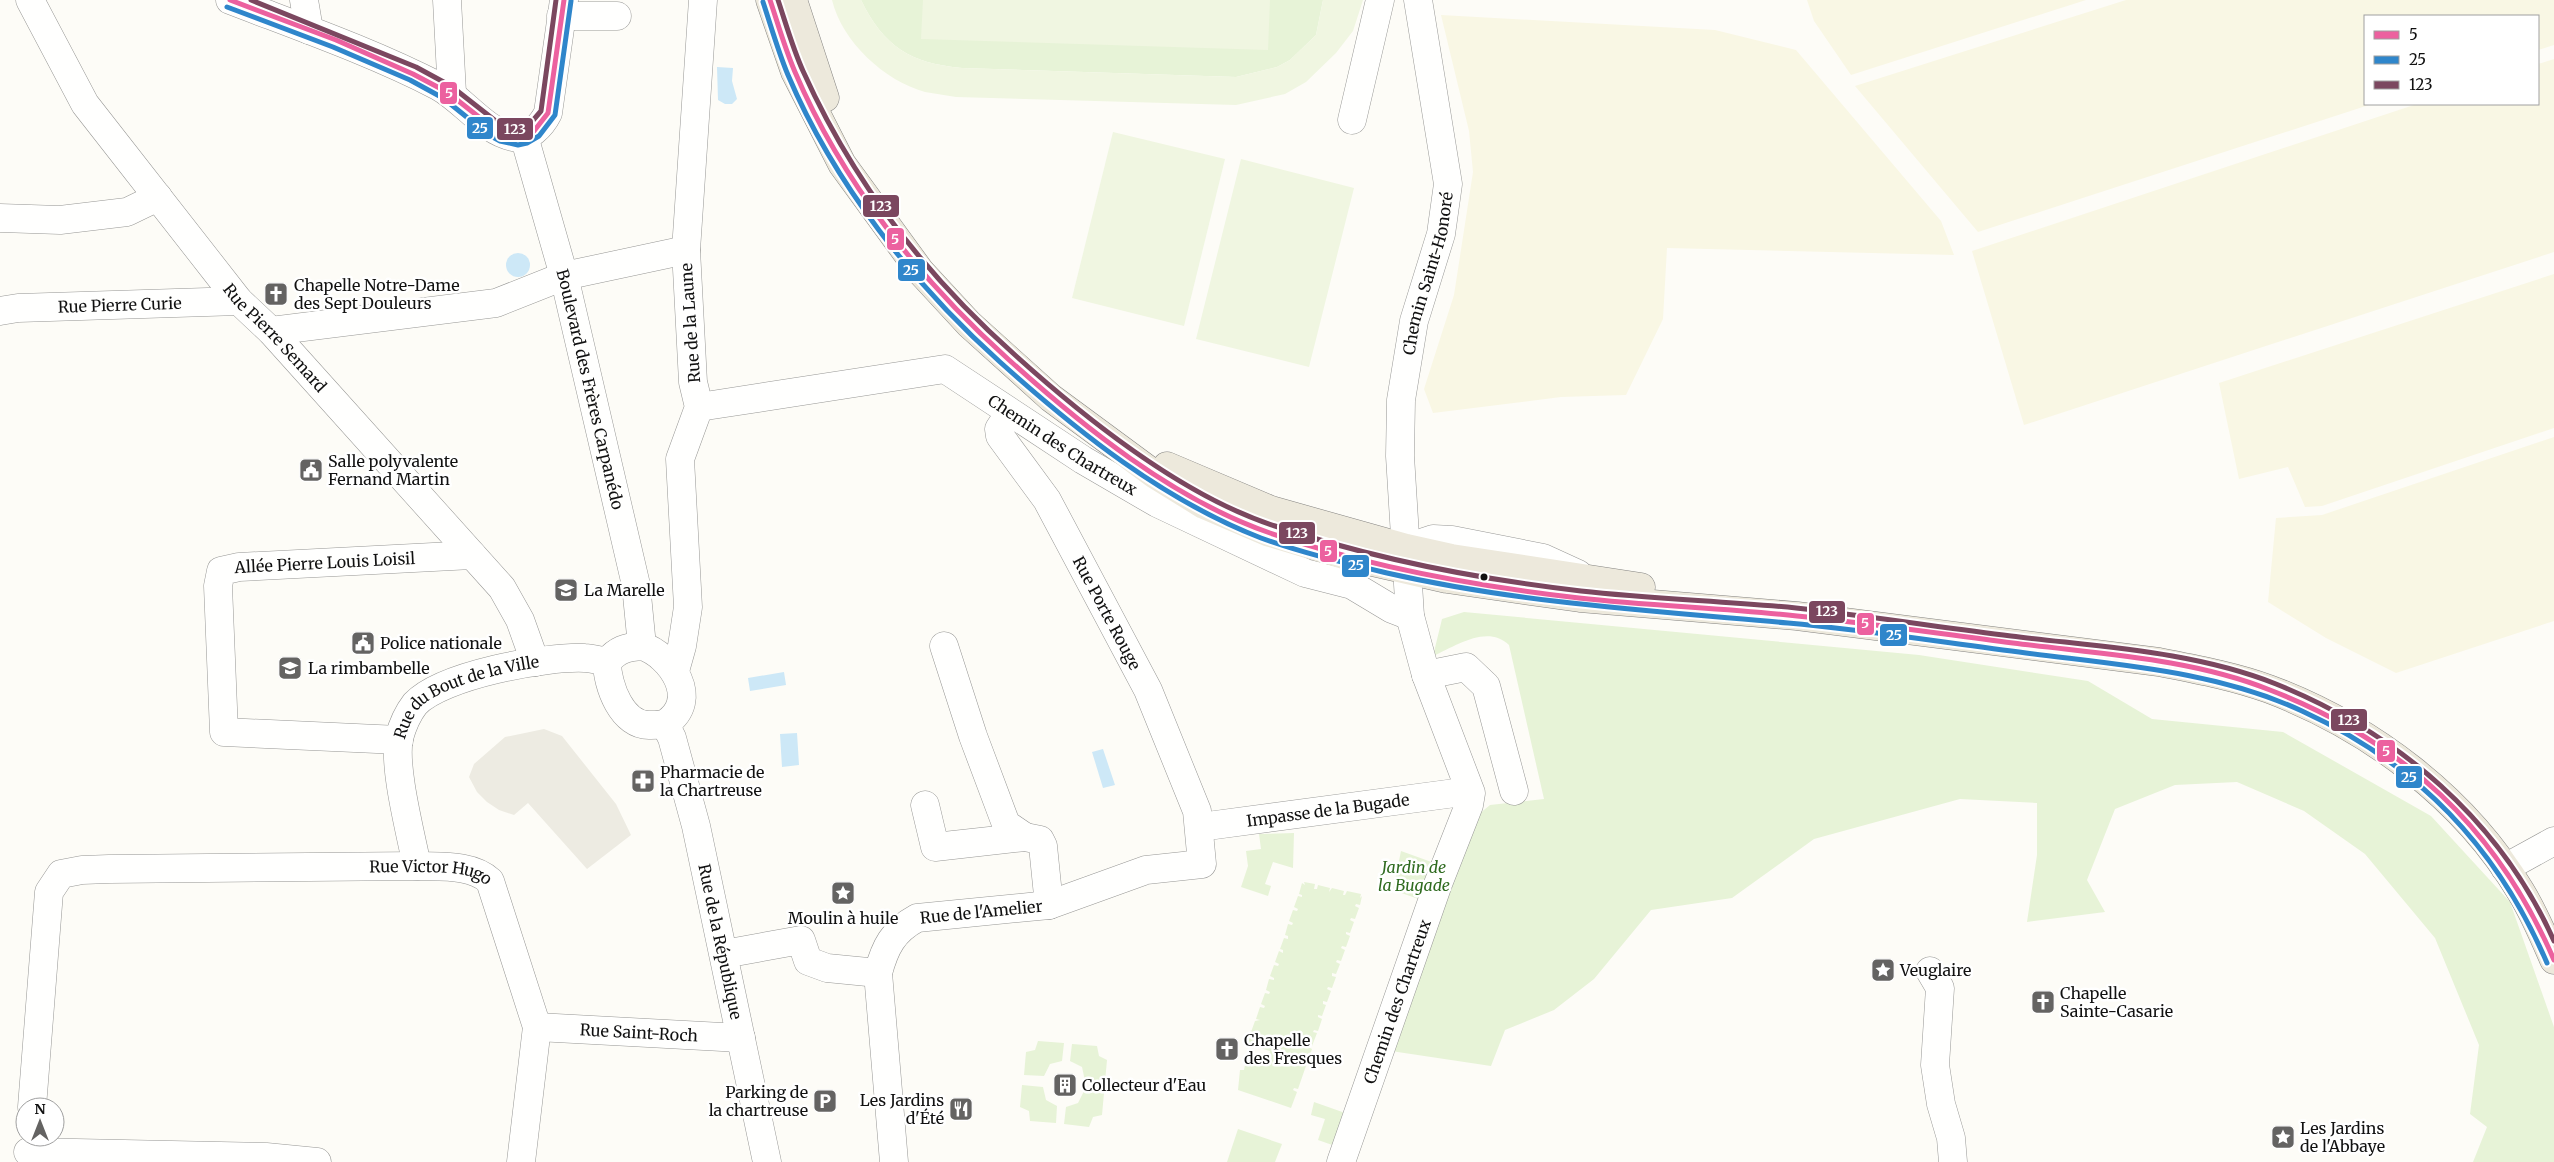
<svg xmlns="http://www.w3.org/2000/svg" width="2554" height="1162" font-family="Merriweather,serif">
<rect width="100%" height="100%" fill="#fdfcf7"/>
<g fill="#f9f7e4">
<path d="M1807,0h279l-235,75 -37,-54z"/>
<path d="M2126,0h428v45l-16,5v-34h-173v88h7l-394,128 -123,-146z"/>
<path d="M1441,15l274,15 81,20 145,171 13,34 -287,-7 -4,71 -37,76 -65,2 -128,16 -9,-24 30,-94 19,-123 -4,-41z"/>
<path d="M2554,59v193l-530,173 -52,-174 445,-147h121v-40z"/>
<path d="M2554,274v154l-232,78 -17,1 -17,-40 -49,12 -20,-96z"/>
<path d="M2554,437v184l-158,52 -70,-35 -58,-36 8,-84 46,-3z"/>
</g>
<g fill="#e7f3d7">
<path d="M861,0h462l-7,35 -26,25 -13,7 -41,10 -274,-9c-52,-5 -78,-21 -101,-68z"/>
<path d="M1464,612l455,43 169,26 64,38 131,13 148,84 79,86 44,125v135h-81l14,-35 -17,-13 9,-69 -44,-107 -70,-84 -61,-43 -67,-29 -62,3 -60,24 -28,71 18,32 -78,10 10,-67v-52l-77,-4 -146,40 -82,59 -81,12 -57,69 -40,31 -49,20 -14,36 -100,-15 71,-223 28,-23 54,-6 -35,-154c-22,-21 -53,1 -76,11l9,-37z"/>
<path d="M1294,833l-1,35 -20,-6 -8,22 6,2 -3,10 -27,-9 7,-21 -2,-15 15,-2 -2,-15z"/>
<path d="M1401,851l36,13 -13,37 -31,-11z"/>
<path d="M1304,882l11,2 -1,5h3l1,-4 12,3 -1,4 3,-4 12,3 -1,4h2l2,-4 14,3 -1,4 2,-2 -2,9 -4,-1 -1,2 4,2 -4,11 -4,-1 -1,2 4,2 -4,11 -4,-1v2l4,2 -4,11 -4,-1 -1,2 4,2 -4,11 -4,-1 -1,2 4,2 -4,10 -4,-1v3l4,1 -4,11 -4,-1 -1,2 4,2 -4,11 -4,-1v3l3,1 -4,11 -4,-1v2l4,2 -4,12 -4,-1 -1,2 4,1 -5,13 -4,-1v2l4,2 -4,12 -4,-1 3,3 -9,26 -4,-1 -1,2 4,2 -6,16 -53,-18 2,-20h4l2,-10 21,4 3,-13 -23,-7 4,-9 3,1 1,-2 -4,-2 4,-11 5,-1 -4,-1 4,-12 4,1 1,-2 -4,-2 4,-11 4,1 1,-2 -4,-2 3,-11 5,1v-2l-4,-2 4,-11 4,1 1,-2 -4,-2 4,-11 4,2v-3l-3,-1 4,-11 4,1v-3l-3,-1 3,-11 4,1 1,-2 -4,-2 4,-11 4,1 1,-2 -4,-2 4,-11 4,1v-2l-3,-1 3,-11 3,2z"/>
<path d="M1038,1041l26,2 -2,18 -12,3 -6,12 -20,-1 2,-23 9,-2z"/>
<path d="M1072,1044l25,2 2,10 8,4 -2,22 -20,-1 -3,-14 -12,-6z"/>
<path d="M1022,1085l21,2 3,13 11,6 -1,17 -26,-2 -1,-10 -9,-4z"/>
<path d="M1084,1091l20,2 -2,22 -9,2 -4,10 -25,-3 2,-17 12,-4z"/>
<path d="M1314,1102l34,12 -10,33 -20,-7 7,-21 -14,-4z"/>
<path d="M1238,1129l44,15 -7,18h-48z"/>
</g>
<g fill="#f0f6e1">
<path d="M832,0h29c23,47 49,63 101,68l274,9 41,-10 13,-7 26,-25 7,-35h40l-10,31 -17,22 -30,29 -21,12 -49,11 -280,-8c-10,-2 -21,-3 -31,-5 -40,-11 -83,-50 -93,-92z"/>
<path d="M923,0h347l-2,50 -347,-11z"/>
<path d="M1113,132l112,27 -41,167 -112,-28z"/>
<path d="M1241,159l113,29 -45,179 -113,-28z"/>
</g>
<path fill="#edebe2" d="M544,729l18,7 54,68 15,31 -44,34 -59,-66 -14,12 -15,-5 -12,-8 -10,-10 -8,-15 5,-13 31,-27z"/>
<g fill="#cde8f7">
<path d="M717,67l16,1 -1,13 5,18 -5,5h-7l-7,-4z"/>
<circle cx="518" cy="265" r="12"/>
<path d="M784,672l2,13 -36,6 -2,-13z"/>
<path d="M797,733l2,32 -17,2 -2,-33z"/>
<path d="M1103,749l12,36 -12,3 -11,-36z"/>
</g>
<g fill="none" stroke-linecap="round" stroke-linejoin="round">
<g stroke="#979795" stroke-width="29">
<g id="minor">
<path id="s1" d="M30,0l55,104 154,197 32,30 231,257 18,32 15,42"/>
<path d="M230,0c70,27 142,52 208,86 26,14 46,45 75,51 15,4 29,-12 35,-24l16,-113"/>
<path d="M304,0l5,30"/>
<path d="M447,0l5,93"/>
<path d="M561,16h56"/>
<path d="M1352,120l28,-120"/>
<path id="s2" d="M524,136l40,140 72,309 6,61"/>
<path d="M0,218l60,2 67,-8 31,-15"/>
<path id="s3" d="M0,311l18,-3 221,-7"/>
<path d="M271,331l225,-28 68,-27 122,-26"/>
<path id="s4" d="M699,407l246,-38 138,91 74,43 148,70 47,12 40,24 18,7"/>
<path d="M1406,548l27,-9 19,1 91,18 35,16"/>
<path d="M642,646c29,9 59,54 24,77 -4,2 -10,2 -15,2 -29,2 -44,-40 -44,-63 10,-12 19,-15 35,-16z"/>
<path d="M944,646l29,90 33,88 19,13"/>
<path d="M675,671l7,-25 6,-39 -8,-148 19,-52 -6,-25 -7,-132 17,-250"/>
<path d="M1426,675l40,-8 20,19 28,105"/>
<path id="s5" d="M665,724l7,14 24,88 71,336"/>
<path id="s6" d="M399,740l-175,-8 -6,-146 3,-15 18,-4 233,-12"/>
<path d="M925,805l10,42 90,-10 15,3 3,6 6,59"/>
<path id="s7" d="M1200,827l255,-34"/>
<path id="s8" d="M417,866c-6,-31 -24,-99 -18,-128 3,-11 9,-25 16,-34 27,-29 131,-48 170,-46 7,0 15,3 22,4"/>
<path d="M2505,868l49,-27"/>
<path d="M724,954l77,-14 7,21 19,7 51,5"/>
<path d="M1930,971l10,17 -5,77 6,39 10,34 2,24"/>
<path id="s9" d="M537,1027l204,11"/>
<path id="s10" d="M32,1107l17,-215 12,-18 21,-4 27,-1 308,-3c24,1 55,-2 73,15l47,146 -16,135"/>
<path d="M28,1152l238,5 51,5"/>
<path id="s11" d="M894,1162l-16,-189c7,-26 15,-42 39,-55l132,-13 97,-35 56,-6 -5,-53 -49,-121 -101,-190 -47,-64 -1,-7 10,-15"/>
<path id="s12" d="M1341,1162l97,-278 31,-79 2,-12 -45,-118 -16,-59 -10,-160 1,-56 13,-79 27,-87 7,-50 -30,-184"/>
</g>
</g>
<g stroke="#858482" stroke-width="29">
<g id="major">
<path d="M770,0l25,72 47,92 78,107 49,53 82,74 103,76 50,31 63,27 84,25 96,22 133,19 217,18 362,46c36,7 75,14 110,27 101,38 196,109 252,203 13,21 23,45 33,68"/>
<path d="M793,0l32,98"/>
<path d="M1167,466l104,44 135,38 45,10 190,29"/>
</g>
</g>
<use href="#minor" stroke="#fffffe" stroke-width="28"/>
<use href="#major" stroke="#ede9dc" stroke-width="28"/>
<g stroke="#fff" stroke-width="9">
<g id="bus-1">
<path d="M230,0l106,40 77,34 34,18 46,36 26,10 15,-7 14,-18 16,-113"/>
<path d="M770,0c8,24 15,49 25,72 47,110 125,208 213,287 74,67 166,141 262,174 99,34 205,53 309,65 72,8 145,10 218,18 72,7 144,18 216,27 85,11 177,15 257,47 134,52 227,138 284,270"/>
</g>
</g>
<g stroke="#fff" stroke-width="9">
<g id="bus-2">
<path d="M763,2c8,24 15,49 25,73 46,108 125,209 212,287 78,70 163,138 261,176 41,15 84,25 126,35 132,30 266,38 401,50 79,7 159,20 238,30 93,12 190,18 276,58 116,53 195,136 245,252"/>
<path d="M227,7l106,40 77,33 33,18 46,37 11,6 18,4 9,-2 12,-7 16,-21 16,-114"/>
</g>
</g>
<g stroke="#fff" stroke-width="9">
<g id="bus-3">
<path d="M251,0l165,67 35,19 46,36 21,8 11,-5 12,-14 15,-111"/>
<path d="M778,0c8,24 15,49 25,71 49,109 123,205 212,284 72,65 167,141 260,171 99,33 202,53 306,65 71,8 144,10 215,17 72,8 143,19 215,28 88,11 182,15 265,48 122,49 224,136 278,257"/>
</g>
</g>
<use href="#bus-1" stroke="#ec619f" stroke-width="5"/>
<use href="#bus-2" stroke="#2f86cb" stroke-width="5"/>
<use href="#bus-3" stroke="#7b475f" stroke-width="5"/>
</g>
<defs>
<g id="church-square" transform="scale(1.25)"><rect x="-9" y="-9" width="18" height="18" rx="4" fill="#646362" stroke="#fff"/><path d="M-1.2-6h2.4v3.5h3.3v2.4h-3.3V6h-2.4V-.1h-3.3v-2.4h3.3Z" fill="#fff"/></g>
<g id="civic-square" transform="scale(1.25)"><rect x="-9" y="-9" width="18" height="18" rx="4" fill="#646362" stroke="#fff"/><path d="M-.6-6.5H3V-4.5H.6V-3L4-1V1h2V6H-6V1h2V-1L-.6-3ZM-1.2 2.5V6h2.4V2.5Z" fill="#fff"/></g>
<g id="school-square" transform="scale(1.25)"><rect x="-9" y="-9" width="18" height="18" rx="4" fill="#646362" stroke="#fff"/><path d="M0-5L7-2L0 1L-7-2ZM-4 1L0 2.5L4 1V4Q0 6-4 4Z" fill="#fff"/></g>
<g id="pharmacy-square" transform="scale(1.25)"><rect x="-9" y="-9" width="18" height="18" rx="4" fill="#646362" stroke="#fff"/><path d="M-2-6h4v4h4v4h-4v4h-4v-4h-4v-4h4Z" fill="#fff"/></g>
<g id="sight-square" transform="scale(1.25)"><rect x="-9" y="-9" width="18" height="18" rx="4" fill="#646362" stroke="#fff"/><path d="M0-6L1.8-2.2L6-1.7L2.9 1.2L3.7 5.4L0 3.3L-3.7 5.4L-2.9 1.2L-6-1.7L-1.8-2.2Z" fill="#fff"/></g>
<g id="building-square" transform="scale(1.25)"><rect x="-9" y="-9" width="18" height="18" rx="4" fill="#646362" stroke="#fff"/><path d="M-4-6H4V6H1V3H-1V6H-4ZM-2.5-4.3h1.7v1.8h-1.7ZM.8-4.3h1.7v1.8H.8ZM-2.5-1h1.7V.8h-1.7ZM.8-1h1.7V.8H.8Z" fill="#fff"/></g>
<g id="parking-square" transform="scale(1.25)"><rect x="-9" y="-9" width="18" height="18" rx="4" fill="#646362" stroke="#fff"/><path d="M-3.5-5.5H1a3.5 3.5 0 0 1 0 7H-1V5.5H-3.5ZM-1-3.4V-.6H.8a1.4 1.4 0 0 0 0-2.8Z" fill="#fff"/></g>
<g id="restaurant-square" transform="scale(1.25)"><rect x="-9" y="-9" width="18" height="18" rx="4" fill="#646362" stroke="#fff"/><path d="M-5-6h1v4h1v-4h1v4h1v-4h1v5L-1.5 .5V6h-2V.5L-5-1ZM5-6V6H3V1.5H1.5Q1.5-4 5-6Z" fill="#fff"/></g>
</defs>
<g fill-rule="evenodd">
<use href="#church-square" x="276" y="294"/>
<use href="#civic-square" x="311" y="470"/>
<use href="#school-square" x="566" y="590"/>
<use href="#civic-square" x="363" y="643"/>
<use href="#school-square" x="290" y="668"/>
<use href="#pharmacy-square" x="643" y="781"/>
<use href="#sight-square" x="843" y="893"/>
<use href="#sight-square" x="1883" y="970"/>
<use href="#church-square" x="2043" y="1002"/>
<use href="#church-square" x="1227" y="1049"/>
<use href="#building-square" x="1065" y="1085"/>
<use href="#parking-square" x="825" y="1101"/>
<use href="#restaurant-square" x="961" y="1109"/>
<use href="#sight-square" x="2283" y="1137"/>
</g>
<circle fill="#111" stroke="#fff" stroke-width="2" cx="1484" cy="577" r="4.5"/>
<g text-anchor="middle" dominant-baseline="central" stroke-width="5" stroke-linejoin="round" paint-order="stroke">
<g font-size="16" fill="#111" stroke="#fff">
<text stroke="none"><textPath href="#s12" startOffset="925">Chemin Saint-Honoré</textPath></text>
<text stroke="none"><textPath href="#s3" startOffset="120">Rue Pierre Curie</textPath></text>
<text transform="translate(690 323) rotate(-94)">Rue de la Laune</text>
<text stroke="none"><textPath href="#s1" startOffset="419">Rue Pierre Semard</textPath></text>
<text stroke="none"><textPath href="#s2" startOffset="262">Boulevard des Frères Carpanédo</textPath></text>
<text stroke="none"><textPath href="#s4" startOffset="389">Chemin des Chartreux</textPath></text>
<text stroke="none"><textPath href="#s6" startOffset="441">Allée Pierre Louis Loisil</textPath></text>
<text transform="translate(1107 613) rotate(62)">Rue Porte Rouge</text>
<text stroke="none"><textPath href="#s8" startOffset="215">Rue du Bout de la Ville</textPath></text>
<text stroke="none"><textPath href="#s7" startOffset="129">Impasse de la Bugade</textPath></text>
<text stroke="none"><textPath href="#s10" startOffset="608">Rue Victor Hugo</textPath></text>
<text stroke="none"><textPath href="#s11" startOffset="324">Rue de l'Amelier</textPath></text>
<text stroke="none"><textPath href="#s5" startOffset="225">Rue de la République</textPath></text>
<text stroke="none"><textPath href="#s12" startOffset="170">Chemin des Chartreux</textPath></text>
<text stroke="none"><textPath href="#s9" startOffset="102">Rue Saint-Roch</textPath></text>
</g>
<g font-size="16" fill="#111" stroke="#fff" text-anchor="start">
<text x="294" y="285">Chapelle Notre-Dame<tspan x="294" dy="18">des Sept Douleurs</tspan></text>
<text x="328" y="461">Salle polyvalente<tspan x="328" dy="18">Fernand Martin</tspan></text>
<text x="584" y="590">La Marelle</text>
<text x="380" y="643">Police nationale</text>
<text x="308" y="668">La rimbambelle</text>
<text x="660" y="772">Pharmacie de<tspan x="660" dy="18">la Chartreuse</tspan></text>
<text x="843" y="918" text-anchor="middle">Moulin à huile</text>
<text x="1900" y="970">Veuglaire</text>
<text x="2060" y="993">Chapelle<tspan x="2060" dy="18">Sainte-Casarie</tspan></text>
<text x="1244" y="1040">Chapelle<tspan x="1244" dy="18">des Fresques</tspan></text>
<text x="1082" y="1085">Collecteur d'Eau</text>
<text x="808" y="1092" text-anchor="end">Parking de<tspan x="808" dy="18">la chartreuse</tspan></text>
<text x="944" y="1100" text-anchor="end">Les Jardins<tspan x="944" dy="18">d'Été</tspan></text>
<text x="2300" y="1128">Les Jardins<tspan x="2300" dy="18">de l'Abbaye</tspan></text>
</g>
<g font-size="16" font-style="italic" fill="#2f6b1f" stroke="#fff">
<text x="1414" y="867">Jardin de<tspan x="1414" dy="18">la Bugade</tspan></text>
</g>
</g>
<g stroke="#fff" stroke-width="2">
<rect x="439" y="81" width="19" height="24" rx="5" fill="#ec619f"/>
<rect x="466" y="116" width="28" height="24" rx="5" fill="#2f86cb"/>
<rect x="496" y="117" width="38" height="24" rx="5" fill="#7b475f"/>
<rect x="862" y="194" width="38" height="24" rx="5" fill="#7b475f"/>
<rect x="886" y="227" width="19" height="24" rx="5" fill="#ec619f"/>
<rect x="897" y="258" width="29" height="24" rx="5" fill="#2f86cb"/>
<rect x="1278" y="521" width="38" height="24" rx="5" fill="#7b475f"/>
<rect x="1319" y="539" width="19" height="24" rx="5" fill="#ec619f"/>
<rect x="1341" y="554" width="29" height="24" rx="5" fill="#2f86cb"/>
<rect x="1808" y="600" width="38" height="24" rx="5" fill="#7b475f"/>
<rect x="1856" y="612" width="19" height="24" rx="5" fill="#ec619f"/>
<rect x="1879" y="623" width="29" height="24" rx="5" fill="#2f86cb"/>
<rect x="2330" y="708" width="38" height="24" rx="5" fill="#7b475f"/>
<rect x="2376" y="739" width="20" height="24" rx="5" fill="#ec619f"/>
<rect x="2395" y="765" width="28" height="24" rx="5" fill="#2f86cb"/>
</g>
<g font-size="14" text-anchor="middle" font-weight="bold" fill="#fff">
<text x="449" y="98">5</text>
<text x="480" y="133">25</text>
<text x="515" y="134">123</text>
<text x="881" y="211">123</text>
<text x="895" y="244">5</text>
<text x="911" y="275">25</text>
<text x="1297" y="538">123</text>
<text x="1328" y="556">5</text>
<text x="1356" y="570">25</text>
<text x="1827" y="616">123</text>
<text x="1865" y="628">5</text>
<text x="1894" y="640">25</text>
<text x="2349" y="725">123</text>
<text x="2386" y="756">5</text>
<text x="2409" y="782">25</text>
</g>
<rect x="2364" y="15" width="175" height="90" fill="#ffffff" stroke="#a0a0a0"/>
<rect x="2374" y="31" width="25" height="8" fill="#ec619f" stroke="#a0a0a0"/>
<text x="2409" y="40" font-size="15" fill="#111111">5</text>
<rect x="2374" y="56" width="25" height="8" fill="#2f86cb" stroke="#a0a0a0"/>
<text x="2409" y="65" font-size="15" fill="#111111">25</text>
<rect x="2374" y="81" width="25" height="8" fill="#7b475f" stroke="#a0a0a0"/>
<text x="2409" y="90" font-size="15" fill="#111111">123</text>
<g transform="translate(40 1122)"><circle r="24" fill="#ffffff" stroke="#a0a0a0"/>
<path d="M0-4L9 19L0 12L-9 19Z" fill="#646362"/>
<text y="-8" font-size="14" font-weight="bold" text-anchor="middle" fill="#111111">N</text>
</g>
</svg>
